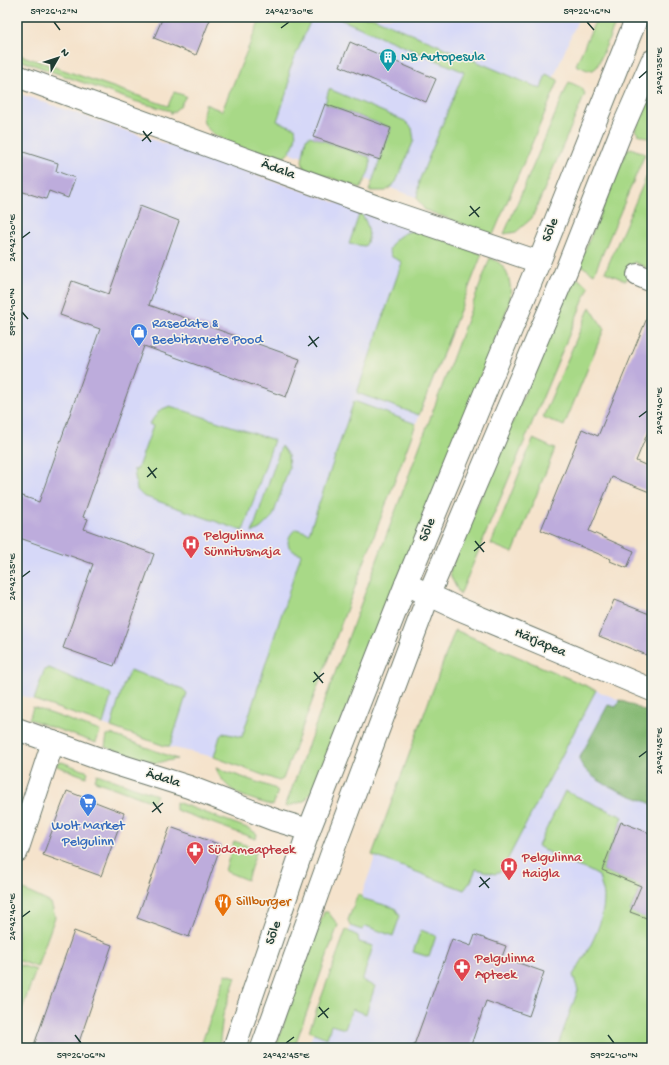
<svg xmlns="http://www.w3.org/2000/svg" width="669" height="1065" font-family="'Gochi Hand',sans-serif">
<rect width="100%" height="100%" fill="#f7f3e8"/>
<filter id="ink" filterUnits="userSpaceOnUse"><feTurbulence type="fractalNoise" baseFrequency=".025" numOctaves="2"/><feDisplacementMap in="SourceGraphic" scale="8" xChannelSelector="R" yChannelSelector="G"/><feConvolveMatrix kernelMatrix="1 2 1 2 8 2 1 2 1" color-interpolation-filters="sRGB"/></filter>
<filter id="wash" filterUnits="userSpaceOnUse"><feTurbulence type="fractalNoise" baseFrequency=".012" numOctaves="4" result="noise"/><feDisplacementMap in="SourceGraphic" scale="16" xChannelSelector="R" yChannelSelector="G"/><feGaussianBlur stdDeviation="0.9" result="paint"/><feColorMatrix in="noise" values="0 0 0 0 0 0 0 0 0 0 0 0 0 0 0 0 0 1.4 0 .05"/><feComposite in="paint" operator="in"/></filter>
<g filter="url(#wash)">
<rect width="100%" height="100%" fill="#f5e3cc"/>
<g fill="#d6d8f8">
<path d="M261,17h318l-87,207 -271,-96z"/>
<path d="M17,93l402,138 63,23 -66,170 -133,355 -4,2 -65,-24 -49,-11 -148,-52z"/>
<path d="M455,630l197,84v334h-344z"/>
</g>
<g fill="#a8d987" stroke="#648b5e">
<path d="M261,17h51l-23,54v14l-12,36 18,7c3,13 -4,27 -17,33 -18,-8 -66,-19 -74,-38 -2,-6 0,-13 1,-19l17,7z"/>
<path d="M335,17h37l169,72 5,-15 12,6v2l-65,153 -68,-25 -8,-11 2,-18 45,-109z"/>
<path d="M597,17h21l-21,50 -4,3h-6l-11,-5z"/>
<path d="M17,54l151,52 6,-14 12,4 -6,10 -9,8v-3l-37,-10 -117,-42z"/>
<path d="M569,82l13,6 3,6 -53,124 -16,14 -12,2z"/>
<path d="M329,89l76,32 7,7 2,12 -18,42 -10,9h-17l22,-63 -66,-24z"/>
<path d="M652,92v48l-14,-6 -3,-4z"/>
<path d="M310,136l59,21c5,9 -4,22 -8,31l-57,-19 -2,-8 4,-22z"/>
<path d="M631,148l14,6 -51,120 -15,-10 48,-114z"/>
<path d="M652,164v106l-18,-8 -8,19 -21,-9z"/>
<path d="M360,212c8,11 12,23 5,34l-16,-2z"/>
<path d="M411,231h8l63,23 -63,161 -62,-22 45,-131 -10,-5 -3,-7c4,-10 11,-16 22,-19z"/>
<path d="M490,258c19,6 22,27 20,44l-192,479 -13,20 -20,6z"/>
<path d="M574,276l15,11 -129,308 -9,-18 -1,-7z"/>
<path d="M590,307l14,22 -40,97 -21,-9z"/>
<path d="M354,401l62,23 -133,355 -4,2 -65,-24 6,-21 3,-3 19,4 59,-183c-2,-1 -7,-2 -9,-4 -8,-6 -2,-17 4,-21l13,4z"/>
<path d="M170,406l104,34 -31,91 -100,-35 -6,-6 -3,-21 3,1 16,-44 -4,-2 11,-14z"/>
<path d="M533,439l22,10 -42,104 -22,-9z"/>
<path d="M281,446l7,9 1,13 -16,48 -12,12 -9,5z"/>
<path d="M455,630l141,60 -94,180 -7,4 -19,-5 -5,12 -7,9 -92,-35z"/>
<path d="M49,668l61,26 1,3 -8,27 -69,-24 10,-29z"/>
<path d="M130,670l53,19 4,4 -17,53h-5l-54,-19 12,-41z"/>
<path d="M33,707l67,24 -4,12 -67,-24z"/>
<path d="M111,734l66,25 -21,4 -51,-16 2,-11z"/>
<path d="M62,762l26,10 -2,5 -29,-11v-3z"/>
<path d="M216,768l58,20 4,3 -5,15c-26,-9 -45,-10 -57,-38z"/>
<path d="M97,774l60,21 -4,7 -58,-21z"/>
<path d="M565,791l58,26 -21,53 39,16 -11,25 22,9v128l-21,-2 -6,2h-68l21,-58 -5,-15c14,-22 31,-49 31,-78 0,-6 -4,-14 -5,-21l-11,-6 -26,-9 -24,-15z"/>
<path d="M176,802l74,27 7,5 -1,5 -80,-29z"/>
<path d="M234,841l23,8 -10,31 -22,-9z"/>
<path d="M17,887l34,16 4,14 -18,50 -20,-7z"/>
<path d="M358,894l6,5 31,9 5,8 -7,20 -27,-10 -4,4 -12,-4 -2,-6z"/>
<path d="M324,912h4l10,13 -44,123h-19z"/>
<path d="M346,930l12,6 1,6 14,4 -11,35 13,5 -9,28 -14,-5 -7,20 -14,-4 -4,13 -18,-7z"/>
<path d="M421,930l15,6 -7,21 -16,-5z"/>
<path d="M17,964l19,6 -19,53z"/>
<path d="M226,974l10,3 -13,38 -4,33h-19z"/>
</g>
<path fill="#86b974" stroke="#527b54" d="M620,700l32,14v90c-22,-10 -65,-21 -73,-45l29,-54 8,2z"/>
<g id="blocks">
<g fill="#bdacdc">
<path d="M163,17h48l-15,38 -42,-17z"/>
<path d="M350,42l86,37 -10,23 -86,-36z"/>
<path d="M325,104l66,24 -11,32 -67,-23z"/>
<path d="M17,150l41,13 -2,8 19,7 -7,20 -19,-7 -3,8 -29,-9z"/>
<path d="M140,206l39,15 -30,84 151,54 -14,38 -142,-51 -61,171 5,2 -4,10 70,25 -40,112 -51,-18 30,-84 -76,-27v-43l22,8 61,-173 -40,-14 12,-34 37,13z"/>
<path d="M652,306v116l-16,39 16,7v25l-40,-16 -23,54 45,20 -7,17 -17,-7 1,-2 -70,-29 41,-101 16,7z"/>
<path d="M614,600l38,15v42l-53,-21z"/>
<path d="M67,791l57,22 -23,63 -58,-21z"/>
<path d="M621,822l31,12v86l-22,-8 11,-26 -39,-16z"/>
<path d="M170,827l51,18 -32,92 -52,-19z"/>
<path d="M74,931l38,14 -35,103h-44z"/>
<path d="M475,935l31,11 -4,11 42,15 -15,44 -43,-15 -16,47h-57l39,-109 19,7z"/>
</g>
</g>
</g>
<g filter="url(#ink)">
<use href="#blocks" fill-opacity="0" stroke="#6a7769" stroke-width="1"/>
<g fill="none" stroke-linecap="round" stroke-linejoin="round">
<g stroke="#6a7769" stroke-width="24">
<g id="minor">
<path d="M17,76l374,136 148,50"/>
<path d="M638,275l14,6"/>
<path d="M406,584l51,24 195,82"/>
<path d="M17,729l80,29 92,29 86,33 34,10"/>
<path d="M17,851l36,-109"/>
</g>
</g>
<g stroke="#6a7769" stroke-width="24">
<g id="major">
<path d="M234,1048l75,-218 97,-246 133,-322 98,-245"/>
<path d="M262,1048l70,-195 97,-259 137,-323 54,-137 32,-73"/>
</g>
</g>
<use href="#minor" stroke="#fff" stroke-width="22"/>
<use href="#major" stroke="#fff" stroke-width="22"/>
</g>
</g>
<path fill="none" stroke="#1f3d34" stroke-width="1.5" d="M54,22l6,8M587,22l7,8M281,28l8,-6M639,78l8,-7M143,131l8,11M142,141l10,-9M470,206l9,11M469,216l11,-9M22,238l8,-6M22,312l6,7M309,336l8,11M308,346l11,-9M639,417l8,-6M148,467l8,11M147,477l10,-9M475,541l9,11M474,551l11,-9M22,577l8,-6M314,672l9,11M313,682l11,-9M639,757l8,-6M153,802l8,11M152,812l11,-9M480,877l9,11M479,887l11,-9M22,917l8,-6M319,1007l9,11M318,1017l11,-9M75,1035l6,8M608,1035l6,8M286,1043l8,-6"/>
<defs>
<g id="building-pin" transform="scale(0.9)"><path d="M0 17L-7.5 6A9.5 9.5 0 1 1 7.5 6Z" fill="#0f9aa8" stroke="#f7f3e8"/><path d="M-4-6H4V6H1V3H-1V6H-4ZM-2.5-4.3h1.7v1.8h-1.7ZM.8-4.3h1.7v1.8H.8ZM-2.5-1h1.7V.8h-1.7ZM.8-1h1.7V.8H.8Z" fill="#fff"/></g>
<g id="shop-pin" transform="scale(0.9)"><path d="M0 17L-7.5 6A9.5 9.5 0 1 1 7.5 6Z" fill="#3f7fe0" stroke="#f7f3e8"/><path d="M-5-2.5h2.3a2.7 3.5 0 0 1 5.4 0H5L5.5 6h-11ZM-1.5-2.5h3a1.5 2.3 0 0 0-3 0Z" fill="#fff"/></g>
<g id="hospital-pin" transform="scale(0.9)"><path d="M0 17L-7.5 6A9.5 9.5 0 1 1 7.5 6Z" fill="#e0444e" stroke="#f7f3e8"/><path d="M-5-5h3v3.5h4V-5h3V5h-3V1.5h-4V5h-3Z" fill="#fff"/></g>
<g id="supermarket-pin" transform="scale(0.9)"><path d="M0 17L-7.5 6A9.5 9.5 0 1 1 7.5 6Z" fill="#3f7fe0" stroke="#f7f3e8"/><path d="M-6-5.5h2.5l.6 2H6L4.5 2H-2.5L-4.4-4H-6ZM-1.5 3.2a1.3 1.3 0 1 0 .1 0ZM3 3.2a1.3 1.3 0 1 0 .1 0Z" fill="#fff"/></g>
<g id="pharmacy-pin" transform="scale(0.9)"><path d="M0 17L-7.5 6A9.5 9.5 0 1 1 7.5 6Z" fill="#e0444e" stroke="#f7f3e8"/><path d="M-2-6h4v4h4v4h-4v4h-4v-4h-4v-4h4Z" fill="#fff"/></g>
<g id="restaurant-pin" transform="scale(0.9)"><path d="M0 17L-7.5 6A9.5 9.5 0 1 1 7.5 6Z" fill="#e8710a" stroke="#f7f3e8"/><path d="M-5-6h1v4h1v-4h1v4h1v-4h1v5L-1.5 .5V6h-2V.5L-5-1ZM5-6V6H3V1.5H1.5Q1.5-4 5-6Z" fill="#fff"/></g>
</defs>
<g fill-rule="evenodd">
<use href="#building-pin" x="388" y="57"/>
<use href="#shop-pin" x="139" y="332"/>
<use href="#hospital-pin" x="191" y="544"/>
<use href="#supermarket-pin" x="88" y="802"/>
<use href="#pharmacy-pin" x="195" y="850"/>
<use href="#hospital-pin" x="509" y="866"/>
<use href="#restaurant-pin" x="223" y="902"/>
<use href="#pharmacy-pin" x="462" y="967"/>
</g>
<g text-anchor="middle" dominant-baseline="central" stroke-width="3" stroke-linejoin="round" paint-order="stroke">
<g font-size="14" fill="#0d838f" stroke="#f7f3e8" text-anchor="start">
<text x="401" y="57">NB Autopesula</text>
</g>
<g font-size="14" fill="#1f3d34" stroke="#f7f3e8">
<text transform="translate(278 170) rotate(20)">Ädala</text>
<text transform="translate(551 230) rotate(-69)">Sõle</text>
<text transform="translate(428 530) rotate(-68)">Sõle</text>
<text transform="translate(540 643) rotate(23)">Härjapea</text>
<text transform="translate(163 779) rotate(17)">Ädala</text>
<text transform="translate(274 933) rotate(-71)">Sõle</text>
</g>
<g font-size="14" fill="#366cbe" stroke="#f7f3e8" text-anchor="start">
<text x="152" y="324">Rasedate &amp;<tspan x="152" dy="16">Beebitarvete Pood</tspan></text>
<text x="88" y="826" text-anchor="middle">Wolt Market<tspan x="88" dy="16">Pelgulinn</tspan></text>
</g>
<g font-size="14" fill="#be3a42" stroke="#f7f3e8" text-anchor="start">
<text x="204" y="536">Pelgulinna<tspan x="204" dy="16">Sünnitusmaja</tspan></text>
<text x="208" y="850">Südameapteek</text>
<text x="522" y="858">Pelgulinna<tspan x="522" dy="16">Haigla</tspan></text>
<text x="475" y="959">Pelgulinna<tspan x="475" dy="16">Apteek</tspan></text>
</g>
<g font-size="14" fill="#c56008" stroke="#f7f3e8" text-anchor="start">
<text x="236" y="902">Sillburger</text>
</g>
</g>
<rect width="669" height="1065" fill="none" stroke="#f7f3e8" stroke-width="44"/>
<g transform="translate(58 58) rotate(51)" stroke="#f7f3e8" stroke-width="3" paint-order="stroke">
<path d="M0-3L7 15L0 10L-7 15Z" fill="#1f3d34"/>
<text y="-6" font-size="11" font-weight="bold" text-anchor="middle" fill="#1f3d34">N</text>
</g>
<rect x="22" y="22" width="625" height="1021" fill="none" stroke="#1f3d34" stroke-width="1.5"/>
<g font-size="10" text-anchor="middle" fill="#1f3d34">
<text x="54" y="14">59°26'12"N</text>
<text x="289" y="14">24°42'30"E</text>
<text x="587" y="14">59°26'16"N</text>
<text transform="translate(658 71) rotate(-90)" y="4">24°42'35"E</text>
<text transform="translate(11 238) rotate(-90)" y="4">24°42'30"E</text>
<text transform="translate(11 312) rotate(-90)" y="4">59°26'10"N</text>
<text transform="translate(658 411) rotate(-90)" y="4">24°42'40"E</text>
<text transform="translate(11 577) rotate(-90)" y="4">24°42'35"E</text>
<text transform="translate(658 751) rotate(-90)" y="4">24°42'45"E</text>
<text transform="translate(11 917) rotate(-90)" y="4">24°42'40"E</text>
<text x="81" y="1058">59°26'06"N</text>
<text x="286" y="1058">24°42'45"E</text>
<text x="614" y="1058">59°26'10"N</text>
</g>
</svg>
